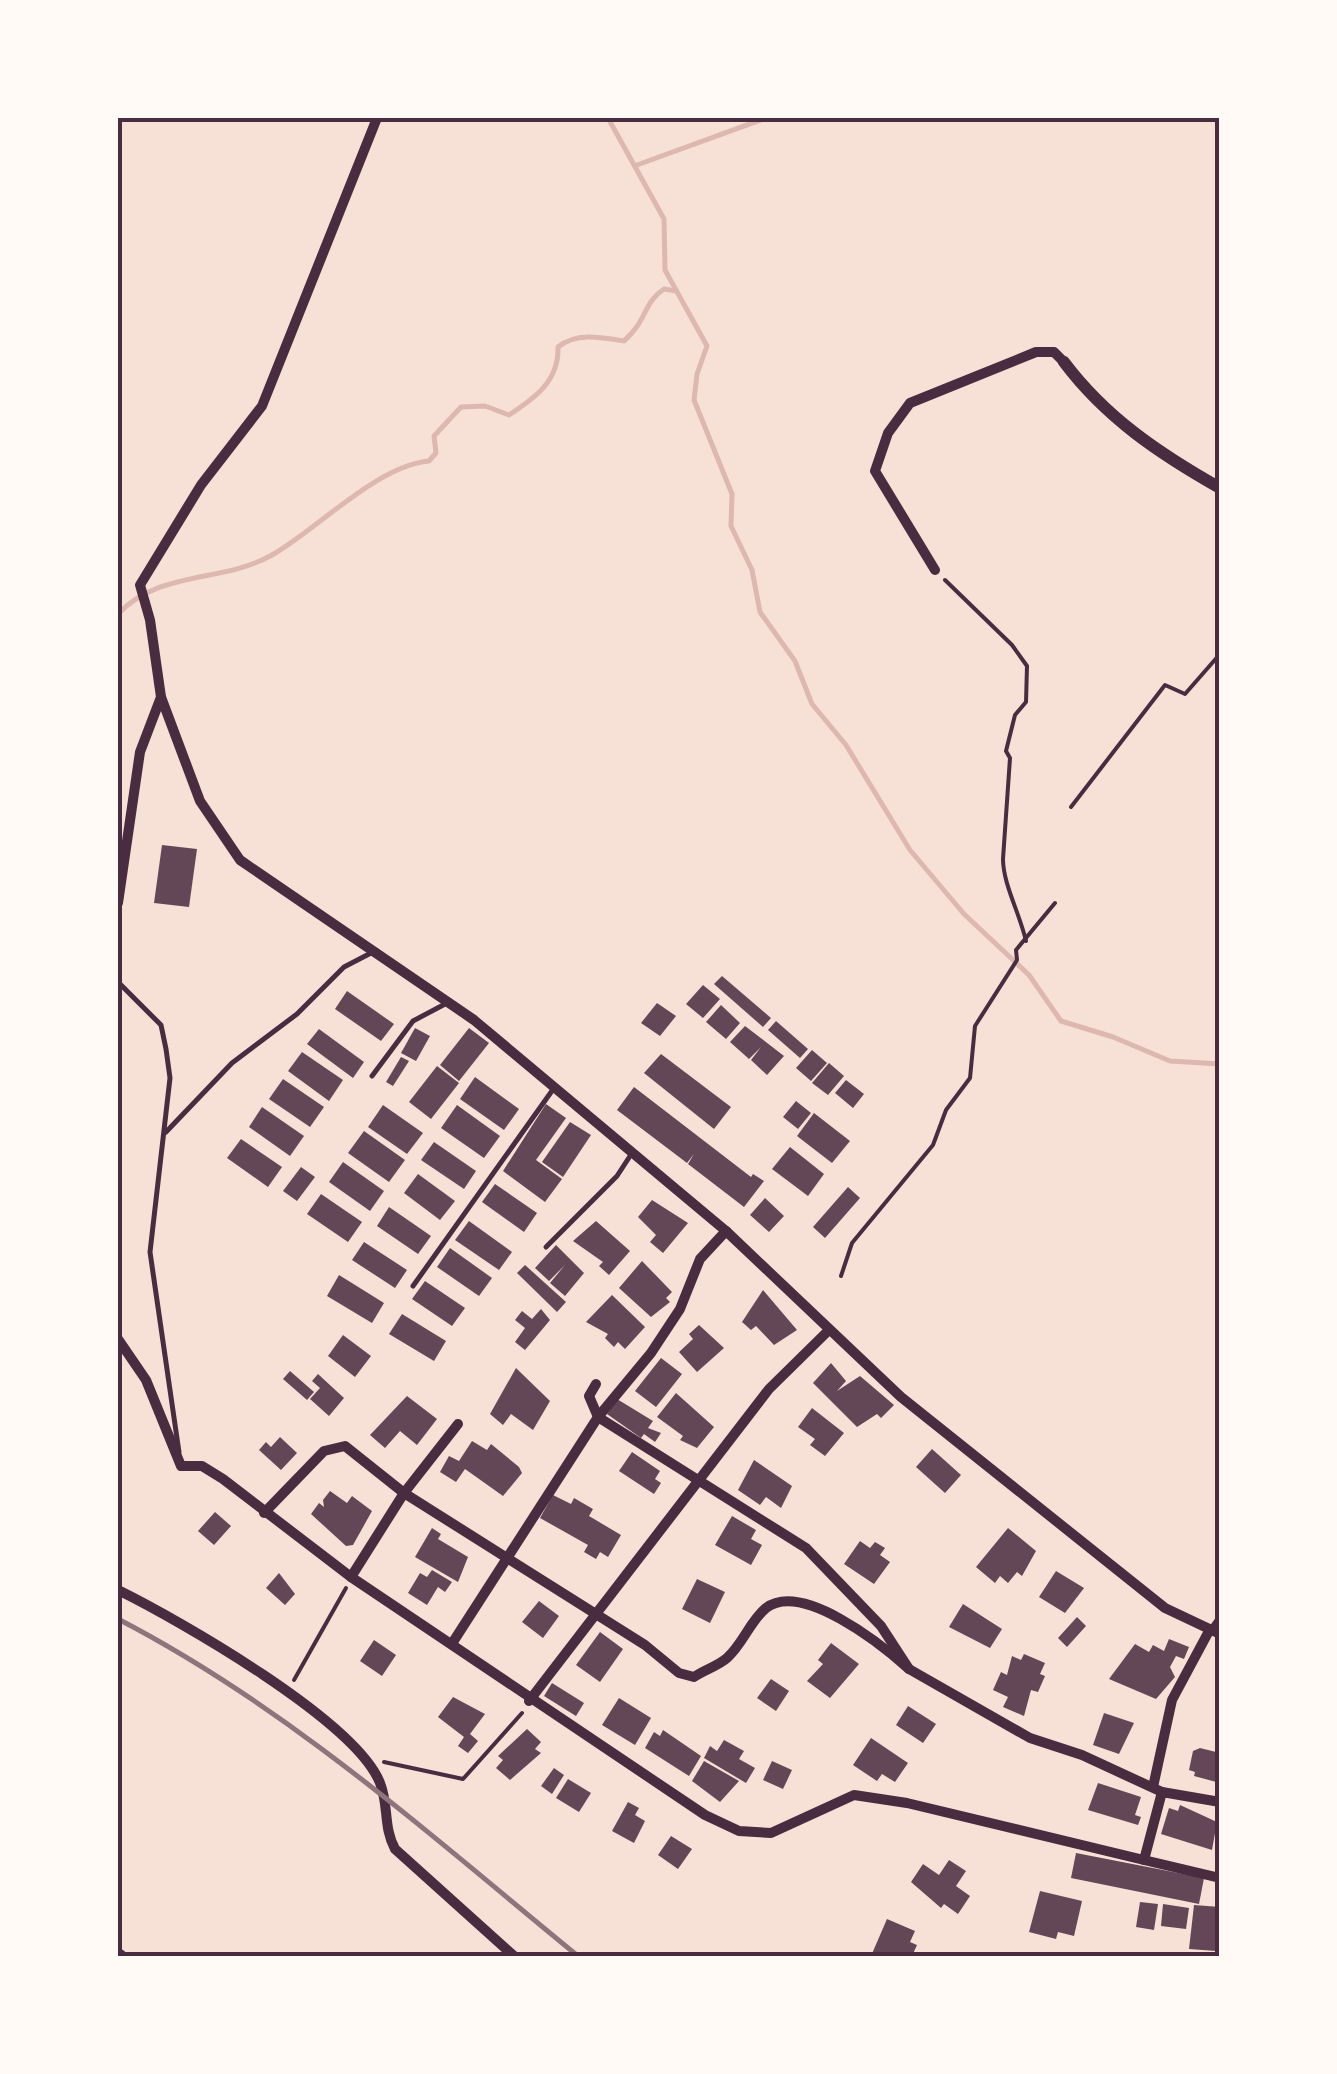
<svg xmlns="http://www.w3.org/2000/svg" width="1337" height="2074" font-family="'Exo 2',sans-serif">
<rect width="100%" height="100%" fill="#f7e1d7"/>
<g fill="none" stroke-linecap="round" stroke-linejoin="round">
<g stroke="#dcb8b0" stroke-width="5">
<path d="M608,118l56,101 1,51 42,76 -10,28 -3,26 38,94 -1,32 21,44 8,42 35,49 17,43 34,41 64,105 54,64 65,61 32,46 52,16 57,24 50,3"/>
<path d="M637,165l129,-47"/>
<path d="M118,614c41,-44 105,-31 154,-59 46,-26 104,-89 157,-94l7,-8 -2,-17 27,-29 24,-1 24,9c26,-17 50,-34 49,-68 18,-15 43,-10 66,-6 23,-20 19,-38 40,-52l12,2"/>
</g>
</g>
<g fill="#644757">
<path d="M162,845l35,4 -8,58 -35,-4z"/>
<path d="M722,976l49,42 -8,9 -49,-43z"/>
<path d="M703,985l17,14 -17,19 -17,-14z"/>
<path d="M347,991l47,33 -13,17 -46,-32z"/>
<path d="M657,1003l19,13 -16,20 -19,-13z"/>
<path d="M721,1005l19,18 -14,16 -20,-17z"/>
<path d="M776,1021l32,28 -8,9 -32,-28z"/>
<path d="M745,1026l39,30 -17,19 -16,-15 10,-13 -12,12 -19,-17z"/>
<path d="M415,1028l15,8 -14,25 -15,-8z"/>
<path d="M469,1028l20,15 -30,38 -19,-16z"/>
<path d="M319,1029l45,33 -11,16 -46,-34z"/>
<path d="M812,1050l15,13 -16,18 -15,-13z"/>
<path d="M302,1052l41,28 -14,21 -41,-30z"/>
<path d="M661,1054l70,53 -17,22 -70,-56z"/>
<path d="M401,1057l8,4 -16,25 -7,-4z"/>
<path d="M829,1063l15,13 -16,19 -16,-12z"/>
<path d="M437,1066l22,17 -28,36 -22,-17z"/>
<path d="M475,1077l44,32 -15,21 -44,-31z"/>
<path d="M283,1079l41,28 -14,20 -41,-28z"/>
<path d="M846,1080l18,14 -11,14 -18,-15z"/>
<path d="M634,1087l117,90 2,-3 11,7 -20,26 -56,-43 6,-10 -7,9 -70,-53z"/>
<path d="M796,1101l15,12 -13,16 -15,-12z"/>
<path d="M546,1104l20,14 -30,42 26,19 -17,23 -42,-31z"/>
<path d="M383,1105l40,28 -16,21 -39,-27z"/>
<path d="M457,1105l43,31 -16,22 -43,-30z"/>
<path d="M262,1107l42,29 -14,20 -41,-29z"/>
<path d="M814,1113l36,28 -18,22 -35,-27z"/>
<path d="M570,1122l21,13 -28,42 -21,-15z"/>
<path d="M364,1131l41,29 -16,22 -41,-29z"/>
<path d="M241,1139l41,28 -14,20 -41,-29z"/>
<path d="M434,1142l42,29 -12,18 -43,-29z"/>
<path d="M790,1147l34,27 -16,22 -36,-27z"/>
<path d="M343,1162l41,29 -14,20 -41,-29z"/>
<path d="M301,1167l14,10 -18,24 -14,-10z"/>
<path d="M418,1174l37,27 -15,19 -36,-27z"/>
<path d="M495,1184l42,29 -13,19 -42,-30z"/>
<path d="M848,1187l12,11 -35,40 -12,-11z"/>
<path d="M321,1194l41,28 -14,20 -41,-28z"/>
<path d="M765,1198l19,18 -15,16 -19,-17z"/>
<path d="M652,1200l36,23 -25,30 -13,-11 6,-7 -18,-18z"/>
<path d="M389,1207l42,29 -13,18 -41,-28z"/>
<path d="M469,1221l43,31 -13,18 -44,-30z"/>
<path d="M596,1221l34,30 -21,24 -10,-9 4,-4 -30,-21z"/>
<path d="M364,1242l43,28 -12,18 -43,-28z"/>
<path d="M556,1245l28,28 -19,23 -15,-13 15,-18 -16,16 -14,-13z"/>
<path d="M450,1248l42,30 -13,18 -42,-29z"/>
<path d="M642,1261l30,31 -6,6 4,4 -19,15 -32,-29z"/>
<path d="M525,1265l41,37 -9,10 -40,-39z"/>
<path d="M339,1275l45,28 -12,20 -45,-27z"/>
<path d="M425,1281l40,27 -13,18 -40,-27z"/>
<path d="M763,1290l34,40 -23,15 -18,-19 -5,4 -9,-8z"/>
<path d="M612,1295l33,32 -20,22 -7,-7 -4,5 -9,-9 3,-4 -22,-12z"/>
<path d="M541,1309l9,11 -25,30 -10,-8 10,-14 -10,-8 7,-9 10,8z"/>
<path d="M402,1314l44,27 -12,20 -45,-27z"/>
<path d="M699,1325l25,23 -27,24 -18,-20 14,-13 -4,-5z"/>
<path d="M343,1335l28,21 -16,21 -27,-21z"/>
<path d="M661,1358l21,16 -26,33 -21,-16z"/>
<path d="M831,1363l15,18 -9,10 23,-15 34,29 -13,13 -4,-4 -20,13 -44,-44z"/>
<path d="M516,1368l34,33 -17,29 -22,-16 -8,11 -13,-11z"/>
<path d="M290,1371l24,21 -7,8 -24,-21z"/>
<path d="M318,1374l26,24 -15,18 -19,-17 10,-11 -8,-7z"/>
<path d="M676,1393l38,34 -17,21 -17,-8 3,-4 -26,-19z"/>
<path d="M407,1396l30,23 -20,26 -17,-14 -15,17 -15,-13z"/>
<path d="M617,1399l36,22 -5,7 13,5 -6,9 -11,-8 -3,4 -34,-24z"/>
<path d="M812,1408l32,25 -19,23 -15,-11 5,-6 -17,-12z"/>
<path d="M280,1437l17,16 -16,17 -22,-20 7,-8 5,5z"/>
<path d="M472,1441l15,9 4,-6 28,23 3,6 -19,23 -38,-27 -9,13 -16,-10 9,-16 10,5z"/>
<path d="M932,1449l29,26 -16,18 -29,-26z"/>
<path d="M632,1452l28,19 -5,8 6,4 -7,11 -35,-23z"/>
<path d="M754,1460l38,26 -11,22 -15,-11 -6,8 -22,-15z"/>
<path d="M330,1491l17,12 5,-7 20,15 -19,34 -7,1 -35,-32 8,-11 5,4 -1,-7z"/>
<path d="M553,1495l18,9 3,-6 19,11 -4,7 32,19 -13,22 -8,-5 -4,7 -12,-7 4,-7 -48,-27z"/>
<path d="M215,1512l16,14 -17,19 -16,-14z"/>
<path d="M732,1516l24,14 -5,9 11,6 -11,20 -36,-20z"/>
<path d="M432,1528l9,6 -3,5 30,18 -10,25 -43,-25z"/>
<path d="M1008,1528l28,23 -14,25 -5,-4 -9,11 -8,-7 -5,7 -19,-16z"/>
<path d="M860,1541l10,7 5,-6 10,6 -5,7 10,7 -16,22 -30,-20z"/>
<path d="M432,1570l20,12 -7,10 -7,-5 -11,18 -19,-12 12,-20 7,4z"/>
<path d="M1056,1571l28,17 -19,25 -26,-16z"/>
<path d="M279,1573l16,21 -10,11 -19,-17z"/>
<path d="M697,1579l28,13 -15,31 -28,-14z"/>
<path d="M539,1601l20,15 -16,22 -21,-16z"/>
<path d="M963,1604l39,25 -12,19 -41,-21z"/>
<path d="M1077,1617l9,9 -19,21 -9,-9z"/>
<path d="M600,1632l23,17 -23,33 -24,-17z"/>
<path d="M1169,1639l20,8 -5,12 -8,-3 -6,11 5,10 -19,22 -47,-20 26,-35 14,8 4,-7 11,6z"/>
<path d="M374,1640l22,15 -14,21 -22,-15z"/>
<path d="M831,1643l28,21 -29,34 -23,-17 16,-17 -5,-4z"/>
<path d="M1024,1654l21,9 -5,11 5,2 -7,16 -7,-2 -7,26 -21,-9 5,-10 -15,-7 8,-18 6,3 5,-19 9,4z"/>
<path d="M771,1679l18,12 -13,20 -19,-13z"/>
<path d="M552,1683l32,20 -8,13 -32,-20z"/>
<path d="M453,1697l32,17 -15,20 8,7 -10,12 -10,-7 6,-9 -26,-20z"/>
<path d="M619,1698l32,20 -16,27 -33,-20z"/>
<path d="M908,1706l28,18 -13,19 -27,-18z"/>
<path d="M1104,1713l30,10 -15,31 -26,-9z"/>
<path d="M527,1729l14,13 -6,7 6,4 -31,27 -14,-12 7,-8 -5,-4z"/>
<path d="M663,1730l38,26 -12,20 -44,-28 9,-16 6,4z"/>
<path d="M871,1738l37,25 -13,19 -13,-8 -5,7 -24,-16z"/>
<path d="M724,1740l20,11 -5,8 16,9 -9,15 -42,-25 6,-12 7,5z"/>
<path d="M1200,1748l20,5v30l-26,-7 1,-4 -6,-2 4,-19z"/>
<path d="M704,1761l35,20 -19,21 -28,-21z"/>
<path d="M772,1761l20,9 -9,19 -20,-9z"/>
<path d="M554,1768l10,7 -12,19 -11,-8z"/>
<path d="M568,1779l23,14 -12,19 -23,-14z"/>
<path d="M1098,1783l43,14 -6,18 6,2 -3,8 -50,-15z"/>
<path d="M628,1802l11,6 -4,7 10,6 -11,22 -22,-12z"/>
<path d="M1180,1805l37,17 -5,28 -51,-16 8,-26 9,3z"/>
<path d="M671,1836l21,13 -14,20 -20,-14z"/>
<path d="M1076,1853l128,25 -5,26 -128,-26z"/>
<path d="M949,1860l17,11 -10,15 14,10 -12,18 -14,-10 -3,4 -30,-26 12,-18 16,11z"/>
<path d="M1040,1891l42,10 -8,35 -16,-4 -2,7 -27,-7z"/>
<path d="M1140,1902l18,2 -4,26 -18,-3z"/>
<path d="M1163,1904l26,4 -3,21 -25,-3z"/>
<path d="M1194,1905l26,2 -4,44 -27,-2z"/>
<path d="M887,1919l28,12 -5,11 7,3 -5,11h-41z"/>
</g>
<g fill="none" stroke-linecap="round" stroke-linejoin="round">
<g stroke="#4a2c40" stroke-width="4">
<path d="M945,580l67,65 15,21 -1,36 -11,13 -9,36 4,7 -7,101c0,25 17,55 23,82"/>
<path d="M1071,807l94,-122 20,9 35,-40"/>
<path d="M841,1276l11,-33 81,-98 13,-35 24,-32 5,-52 42,-66 -1,-10 39,-47"/>
<path d="M294,1680l52,-92"/>
<path d="M384,1762l79,17 59,-66"/>
</g>
<g stroke="#4a2c40" stroke-width="5">
<path d="M118,982l43,43 5,24 4,29 -20,174 29,200"/>
<path d="M372,1076l41,-55 34,-18"/>
<path d="M166,1132l66,-69 65,-49 47,-47 27,-14"/>
<path d="M546,1247l71,-71 15,-23"/>
<path d="M413,1286l141,-198"/>
<path d="M1210,1630l10,-14"/>
</g>
<g stroke="#4a2c40" stroke-width="10">
<path d="M935,570l-60,-99 13,-38 22,-30 126,-51h18l10,10"/>
<path d="M161,697l39,104 40,59 234,160 252,211 175,166 264,211 55,26"/>
<path d="M118,903l22,-151 21,-55 -11,-77 -10,-35 61,-100 61,-79 115,-288"/>
<path d="M118,1339l28,41 35,86h21l21,13 128,98 354,238 34,16 32,2 83,-38 53,8 237,57"/>
<path d="M596,1384l-7,12 9,21 208,131 75,78 28,43 121,69 52,17 80,37 58,10"/>
<path d="M264,1513l60,-62 21,-5 59,47 241,152 34,28 15,4c10,-7 24,-11 33,-19 16,-14 23,-37 39,-50 36,-27 115,36 143,61"/>
<path d="M351,1577l53,-84 54,-69"/>
<path d="M118,1590c61,30 238,131 262,193 9,22 3,44 15,66l119,107"/>
<path d="M453,1642l145,-225 53,-64 29,-44 20,-50 26,-28"/>
<path d="M529,1701l240,-312 60,-59"/>
<path d="M1153,1787l19,-87 37,-69"/>
<path d="M1162,1792l-18,68 76,18"/>
</g>
<g stroke="#4a2c40" stroke-width="12">
<path d="M1064,362c42,56 96,92 156,126"/>
<path d="M118,1954l3,2"/>
</g>
<path stroke="#8f747c" stroke-width="5" d="M118,1619c170,88 312,216 460,337"/>
</g>
<rect width="1337" height="2074" fill="none" stroke="#fffaf5" stroke-width="240"/>
<rect x="120" y="120" width="1097" height="1834" fill="none" stroke="#4a2c40" stroke-width="4"/>
</svg>
